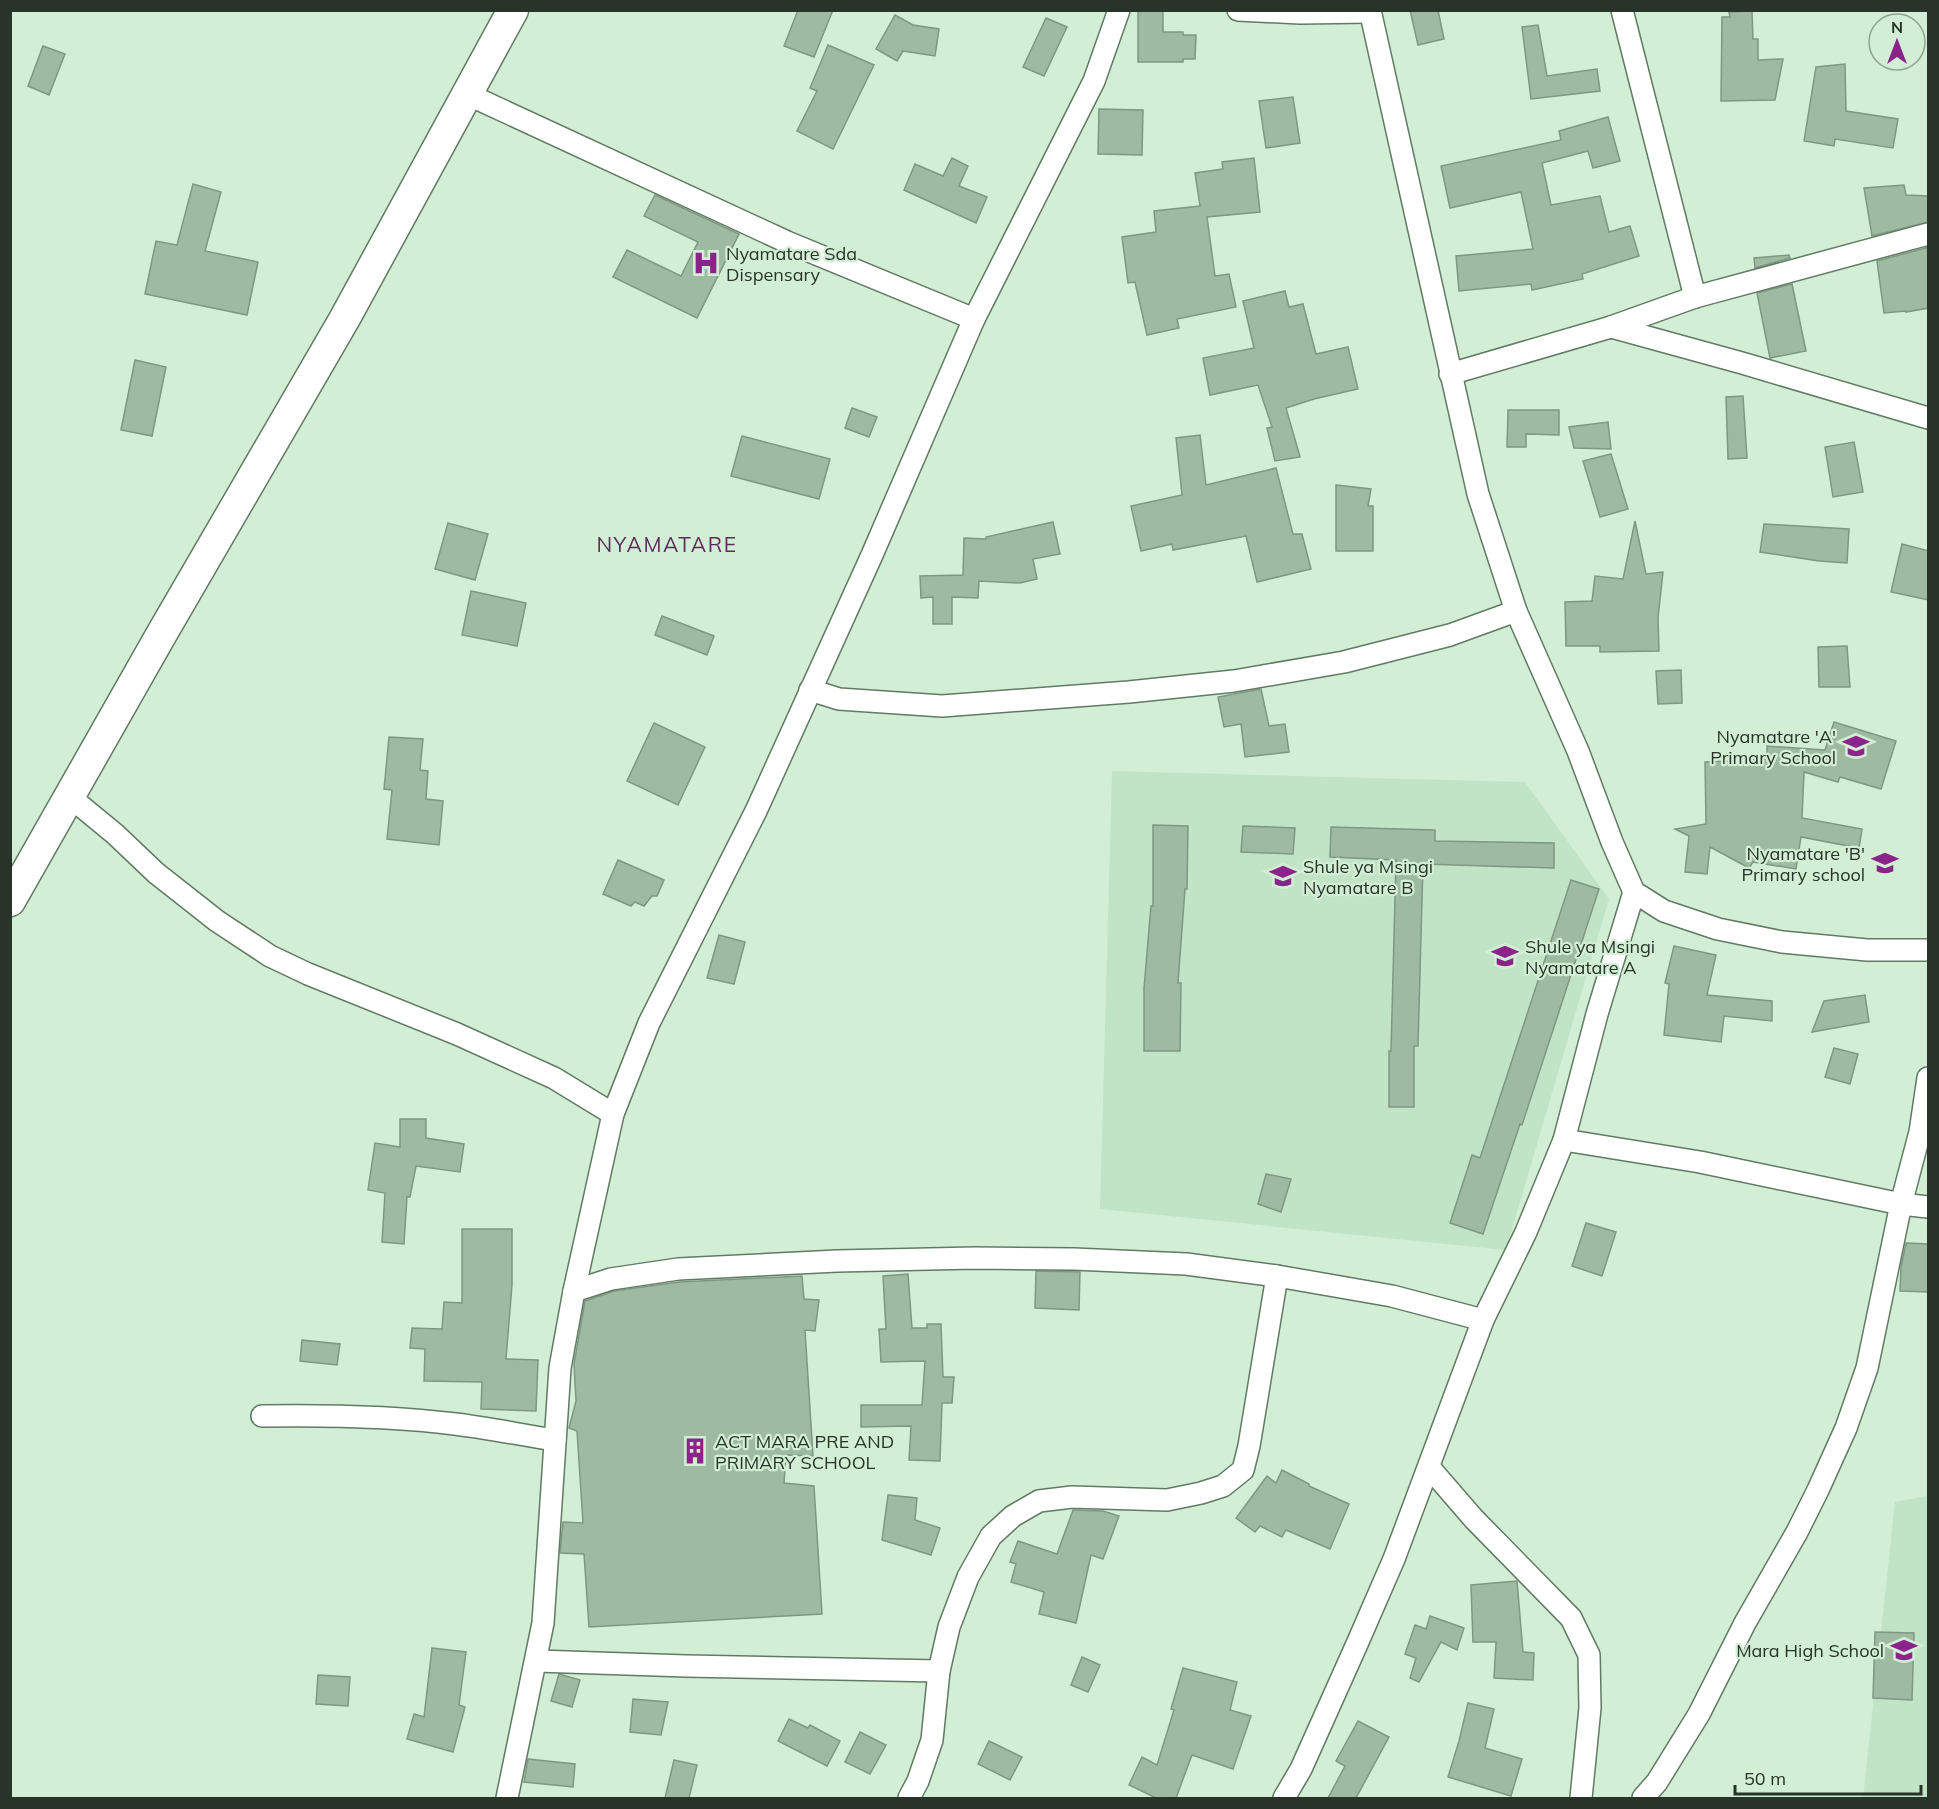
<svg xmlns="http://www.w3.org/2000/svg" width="1939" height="1809" font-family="Mulish,sans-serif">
<rect width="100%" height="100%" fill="#d2efd5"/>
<g fill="#c2e4c6">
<path d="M1112,771l413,11 84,117 -103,351 -406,-41z"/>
<path d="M1928,1496v302h-65l32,-296z"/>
</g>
<g fill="#9ebaa1" stroke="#7e9881" stroke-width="1.5">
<path d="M798,10h35l-19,47 -30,-11z"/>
<path d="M1138,10h25v22h20v3h13l-1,24h-12v3h-45z"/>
<path d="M1410,10h28l6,29 -26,6z"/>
<path d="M1752,11l1,28h5v21l25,-1 -8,41 -54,1 1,-84h8l-1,-5z"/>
<path d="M895,15l18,10 26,4 -4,27 -32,-5 -6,10 -21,-12z"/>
<path d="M1046,18l21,9 -23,49 -21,-9z"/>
<path d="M1538,25l9,51 50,-7 3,22 -69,8 -9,-72z"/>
<path d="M828,45l46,20 -41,84 -36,-18 20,-40 -7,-3z"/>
<path d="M43,46l22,8 -16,41 -21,-9z"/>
<path d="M1845,64l1,47 52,8 -5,29 -58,-9 -1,7 -30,-5 12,-74z"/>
<path d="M1293,97l7,46 -34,5 -7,-47z"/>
<path d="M1099,109l44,1 -1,45 -44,-1z"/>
<path d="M1608,117l12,44 -27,7 -5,-17 -46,12 9,42 49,-9 9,36 21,-6 9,30 -57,18 1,5 -51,11 -1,-6 -72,7 -3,-35 77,-7 -12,-57 -71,16 -9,-42 120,-26 -2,-9z"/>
<path d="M952,158l16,8 -9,20 28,11 -11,26 -72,-33 11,-26 28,12z"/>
<path d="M1254,158l6,54 -53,5 8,59 14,-2 7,33 -59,12 2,9 -32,7 -12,-53 -7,1 -6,-46 34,-5 -2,-21 46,-5 -5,-33 28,-4 -1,-7z"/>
<path d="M193,184l28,8 -16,59 53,11 -11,53 -102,-21 11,-53 21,4z"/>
<path d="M1904,185l2,10 23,1v26l-57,14 -8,-48z"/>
<path d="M655,195l84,39 -42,84 -84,-41 14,-27 54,26 17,-34 -54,-26z"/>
<path d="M1929,247v61l-23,4v-1l-22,2 -7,-52z"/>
<path d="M1789,255l1,3 -35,10 -1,-10z"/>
<path d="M1792,284l14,67 -36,7 -13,-65z"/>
<path d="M1285,291l4,16 14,-3 13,50 32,-7 10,42 -44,10 -28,9 14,49 -25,4 -8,-33 5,-1 -14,-42 -48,10 -7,-37 51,-10 -11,-47z"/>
<path d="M135,360l31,7 -14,69 -31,-6z"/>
<path d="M1743,396l4,62 -19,1 -2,-62z"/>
<path d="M852,408l25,9 -8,20 -24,-9z"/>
<path d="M1508,410h51v25l-33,-1v13h-19z"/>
<path d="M1608,422l3,27 -37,-1 -5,-21z"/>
<path d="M1200,435l6,50 70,-17 17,66h9l9,35 -54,13 -11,-46 -73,14 -1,-6 -31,7 -10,-45 51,-11 -6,-57z"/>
<path d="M742,436l88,23 -11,40 -88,-23z"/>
<path d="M1854,442l9,50 -30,5 -8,-50z"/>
<path d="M1611,454l17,55 -28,8 -17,-56z"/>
<path d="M1336,485l35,4 -3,17h5v45h-37z"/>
<path d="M1635,521l11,53 17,-2 -5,46 1,33 -59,1v-6h-34l-1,-44 27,-1 3,-25 28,3z"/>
<path d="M1053,522l7,32 -27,5 4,20 -17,4 -41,-2 -1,17 -26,-1v27h-19v-27l-12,1 -1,-22 43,-1 1,-37 22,1v-2z"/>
<path d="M448,523l40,11 -13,46 -40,-11z"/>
<path d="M1764,524l85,5 -2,34 -28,-2 -59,-9z"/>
<path d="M1902,544l27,7v49l-38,-8z"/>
<path d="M471,591l55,12 -9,43 -55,-11z"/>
<path d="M662,616l52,20 -7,19 -52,-20z"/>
<path d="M1847,646l3,41h-31l-1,-40z"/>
<path d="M1681,670l1,33 -24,1 -2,-33z"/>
<path d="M1261,689l8,37 16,-2 4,28 -44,5 -4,-33 -17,3 -6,-30z"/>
<path d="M1834,722l62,19 -15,48 -41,-12 -2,5 -34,-10 -2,46 60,11 -3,19 -58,-11 -5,32 -43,-7 -4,6 -39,-21 -3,27 -22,-2 4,-36 -14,-7 31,-5 -1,-62 62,-3v-13l58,4z"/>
<path d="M654,723l51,24 -27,58 -51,-24z"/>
<path d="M389,737l34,2 -3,31 8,1 -2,28 17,2 -4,44 -52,-6 5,-49 -8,-1z"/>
<path d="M1153,825l35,1 -1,63h-2l-7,94h3l-1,68h-36v-63l7,-82h2z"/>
<path d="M1243,826l52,2 -2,26 -52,-2z"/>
<path d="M1331,827l104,3v11l119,2v25l-131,-4 -5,182h-4v61h-25v-56h2l5,-191 -66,-3z"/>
<path d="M618,860l46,20 -7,16h-5l-8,10 -9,-4 -4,4 -28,-12z"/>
<path d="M1571,880l28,9 -77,236 -2,-1 -37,110 -33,-11 22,-68 8,3z"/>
<path d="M719,935l26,7 -11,42 -27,-6z"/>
<path d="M1674,946l42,9 -9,40 65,6v20l-48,-5 -3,26 -57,-7 5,-51 -4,-1z"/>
<path d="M1865,995l4,27 -57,10 12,-31z"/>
<path d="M1834,1048l24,6 -8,30 -25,-7z"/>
<path d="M400,1119h26v19l38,6 -4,28 -44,-6 -6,31h-3l-3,47 -22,-2 3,-49 -17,-3 7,-47 25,4z"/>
<path d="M1266,1174l25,5 -10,33 -23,-8z"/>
<path d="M1586,1223l30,9 -14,44 -30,-10z"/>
<path d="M462,1229h50v56l-6,74 32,1 -2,51 -55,-2 1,-27 -58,-1 1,-32 -15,-1 2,-20 30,1 2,-27 18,1z"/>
<path d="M1906,1243l23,1v48l-29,-1 1,-24z"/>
<path d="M1036,1271l44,1 -1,38 -44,-2z"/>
<path d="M908,1274l4,54h15v-4h14l2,53h11l-2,26h-10l-2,58 -31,-1 2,-34 -50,1v-22h61l3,-44 -44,1 -2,-33h7l-3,-53z"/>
<path d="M802,1276l2,23 15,1 -4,31 -10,-1 8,126 -27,-1 -2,28 30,3 8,128 -233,13 -5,-73 -24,-1 3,-31 20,1 -6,-92 -8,-3 7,-27 -2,-37 11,-63 29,-10 65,-9z"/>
<path d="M302,1340l38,4 -3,21 -37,-4z"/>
<path d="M1282,1470l27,14v2l40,18 -19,45 -44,-19 -4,7 -22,-11 -5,6 -19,-14 31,-42 9,7z"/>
<path d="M888,1495l29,3 -2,22 25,8 -9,27 -49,-15z"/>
<path d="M1073,1510l30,1 16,5 -16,43 -12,-4 -15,68 -37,-9 5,-22 -33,-10 5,-18 -6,-2 8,-21 39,13z"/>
<path d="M1517,1581l6,71 11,1 -1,27 -39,-2 2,-36h-23l-2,-57z"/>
<path d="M1430,1616l34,12 -7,22 -16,-8 -22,40 -9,-4 6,-20 -11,-4 10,-29 11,4z"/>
<path d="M1875,1632l39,1 -2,67 -39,-2z"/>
<path d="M432,1648l34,4 -7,53 6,2 -12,45 -46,-13 7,-25 10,3z"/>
<path d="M1082,1657l18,8 -12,27 -17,-7z"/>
<path d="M1183,1668l54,14 -7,28 21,6 -18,53 -41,-14 -16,43h-20l-27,-13 13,-28 15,8 17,-55 -3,-1z"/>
<path d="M559,1674l21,6 -8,27 -21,-6z"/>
<path d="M318,1675l32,2 -2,29 -32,-2z"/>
<path d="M633,1699l35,3 -7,33 -31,-3z"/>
<path d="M1468,1703l26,6 -9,39 37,11 -11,37 -63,-19 11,-36z"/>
<path d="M789,1719l19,9 2,-3 30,16 -13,25 -49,-25z"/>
<path d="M1358,1721l31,16 -33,61h-28l17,-32 -9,-5z"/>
<path d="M860,1732l26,13 -16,29 -25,-12z"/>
<path d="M989,1741l33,16 -12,23 -32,-16z"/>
<path d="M528,1759l47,5 -2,23 -49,-5z"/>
<path d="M674,1760l23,5 -8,33h-24z"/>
</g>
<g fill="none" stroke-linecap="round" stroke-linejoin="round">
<g stroke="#617a64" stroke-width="24">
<g id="street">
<path d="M1238,10l62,3 70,-1"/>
<path d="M1370,10l108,484 38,117 62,140 34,91 22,50 30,19 54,18 64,13 85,8h61"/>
<path d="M1622,10l73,287"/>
<path d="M467,94l320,148 187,77"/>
<path d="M1611,327l131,36 186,55"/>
<path d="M1450,374l161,-47 84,-30 233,-63"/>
<path d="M810,690l29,9 103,7 187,-14 105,-11 110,-19 106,-27 66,-24"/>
<path d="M70,797l45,37 41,39 28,22 33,26 53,35 38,18 149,60 97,44 59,36"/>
<path d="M1564,1140l136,22 201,42 27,3"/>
<path d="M574,1291l37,-12 67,-10 159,-8 138,-3 99,1 112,5 91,12 115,20 91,24"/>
<path d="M262,1416c65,-1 129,0 193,8 33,4 67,11 100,16"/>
<path d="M1429,1467l45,52 97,99 18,37 1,53 -9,90"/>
<path d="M537,1661l149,5 253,5"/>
<path d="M507,1798l36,-175 17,-255 14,-77 39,-177 36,-91 107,-212 116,-256 102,-236 120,-238 25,-71"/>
<path d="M909,1798l9,-17 14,-41 7,-69 10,-44 19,-50 23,-41 22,-20 26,-15 33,-4 95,3 34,-7 22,-7 20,-16 6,-24 28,-170"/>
<path d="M1284,1798l17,-29 56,-125 37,-85 89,-239 43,-88 38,-92 33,-126 37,-122"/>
<path d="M1643,1798l14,-16 42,-68 46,-91 52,-91 21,-42 28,-62 21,-60 34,-164 19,-72 8,-54"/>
</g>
</g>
<g stroke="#617a64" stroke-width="33">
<path id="secondary" d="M10,901l151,-266 184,-317 168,-308"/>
</g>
<use href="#street" stroke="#fff" stroke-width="21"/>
<use href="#secondary" stroke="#fff" stroke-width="30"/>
</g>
<defs>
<g id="hospital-bare" transform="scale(2.07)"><path d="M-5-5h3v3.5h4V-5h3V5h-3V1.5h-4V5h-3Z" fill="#8b248a" stroke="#d2efd5" stroke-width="2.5" paint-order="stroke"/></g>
<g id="school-bare" transform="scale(2.07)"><path d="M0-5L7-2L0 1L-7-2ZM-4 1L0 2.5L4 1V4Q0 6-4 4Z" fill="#8b248a" stroke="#d2efd5" stroke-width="2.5" paint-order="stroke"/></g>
<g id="building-bare" transform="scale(2.07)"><path d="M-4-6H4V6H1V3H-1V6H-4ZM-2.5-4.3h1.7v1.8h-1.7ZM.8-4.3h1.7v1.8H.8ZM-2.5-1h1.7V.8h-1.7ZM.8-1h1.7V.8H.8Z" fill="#8b248a" stroke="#d2efd5" stroke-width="2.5" paint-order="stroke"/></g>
</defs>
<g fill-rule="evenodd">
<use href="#hospital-bare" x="706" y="263"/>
<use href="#school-bare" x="1856" y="746"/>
<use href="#school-bare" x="1885" y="863"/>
<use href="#school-bare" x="1283" y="876"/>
<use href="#school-bare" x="1505" y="956"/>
<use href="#building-bare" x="695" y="1451"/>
<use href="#school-bare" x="1904" y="1650"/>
</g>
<g text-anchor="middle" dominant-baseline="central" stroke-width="4.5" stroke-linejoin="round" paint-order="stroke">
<g font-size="18" fill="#283329" stroke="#d2efd5" text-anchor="start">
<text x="726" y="253">Nyamatare Sda<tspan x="726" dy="21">Dispensary</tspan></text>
<text x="1836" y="736" text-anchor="end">Nyamatare 'A'<tspan x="1836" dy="21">Primary School</tspan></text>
<text x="1865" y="853" text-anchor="end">Nyamatare 'B'<tspan x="1865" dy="21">Primary school</tspan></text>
<text x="1303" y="866">Shule ya Msingi<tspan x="1303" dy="21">Nyamatare B</tspan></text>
<text x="1525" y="946">Shule ya Msingi<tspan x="1525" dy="21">Nyamatare A</tspan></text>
<text x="715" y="1441">ACT MARA PRE AND<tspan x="715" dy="21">PRIMARY SCHOOL</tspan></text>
<text x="1884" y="1650" text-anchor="end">Mara High School</text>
</g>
<g font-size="21" letter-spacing="1.5" fill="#5d2c5c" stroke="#d2efd5">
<text x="667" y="544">NYAMATARE</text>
</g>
</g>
<rect width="1939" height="1809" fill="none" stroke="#283329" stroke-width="24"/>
<g transform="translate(1897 42)"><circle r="28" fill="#d2efd5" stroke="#8ea490" stroke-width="1.5"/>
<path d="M0-4.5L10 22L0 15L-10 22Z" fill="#8b248a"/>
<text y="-9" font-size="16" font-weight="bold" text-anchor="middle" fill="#283329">N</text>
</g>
<path d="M1735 1785v9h186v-9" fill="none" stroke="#283329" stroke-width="3"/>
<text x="1744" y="1785" font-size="18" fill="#283329" stroke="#d2efd5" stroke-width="4.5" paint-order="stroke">50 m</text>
</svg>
